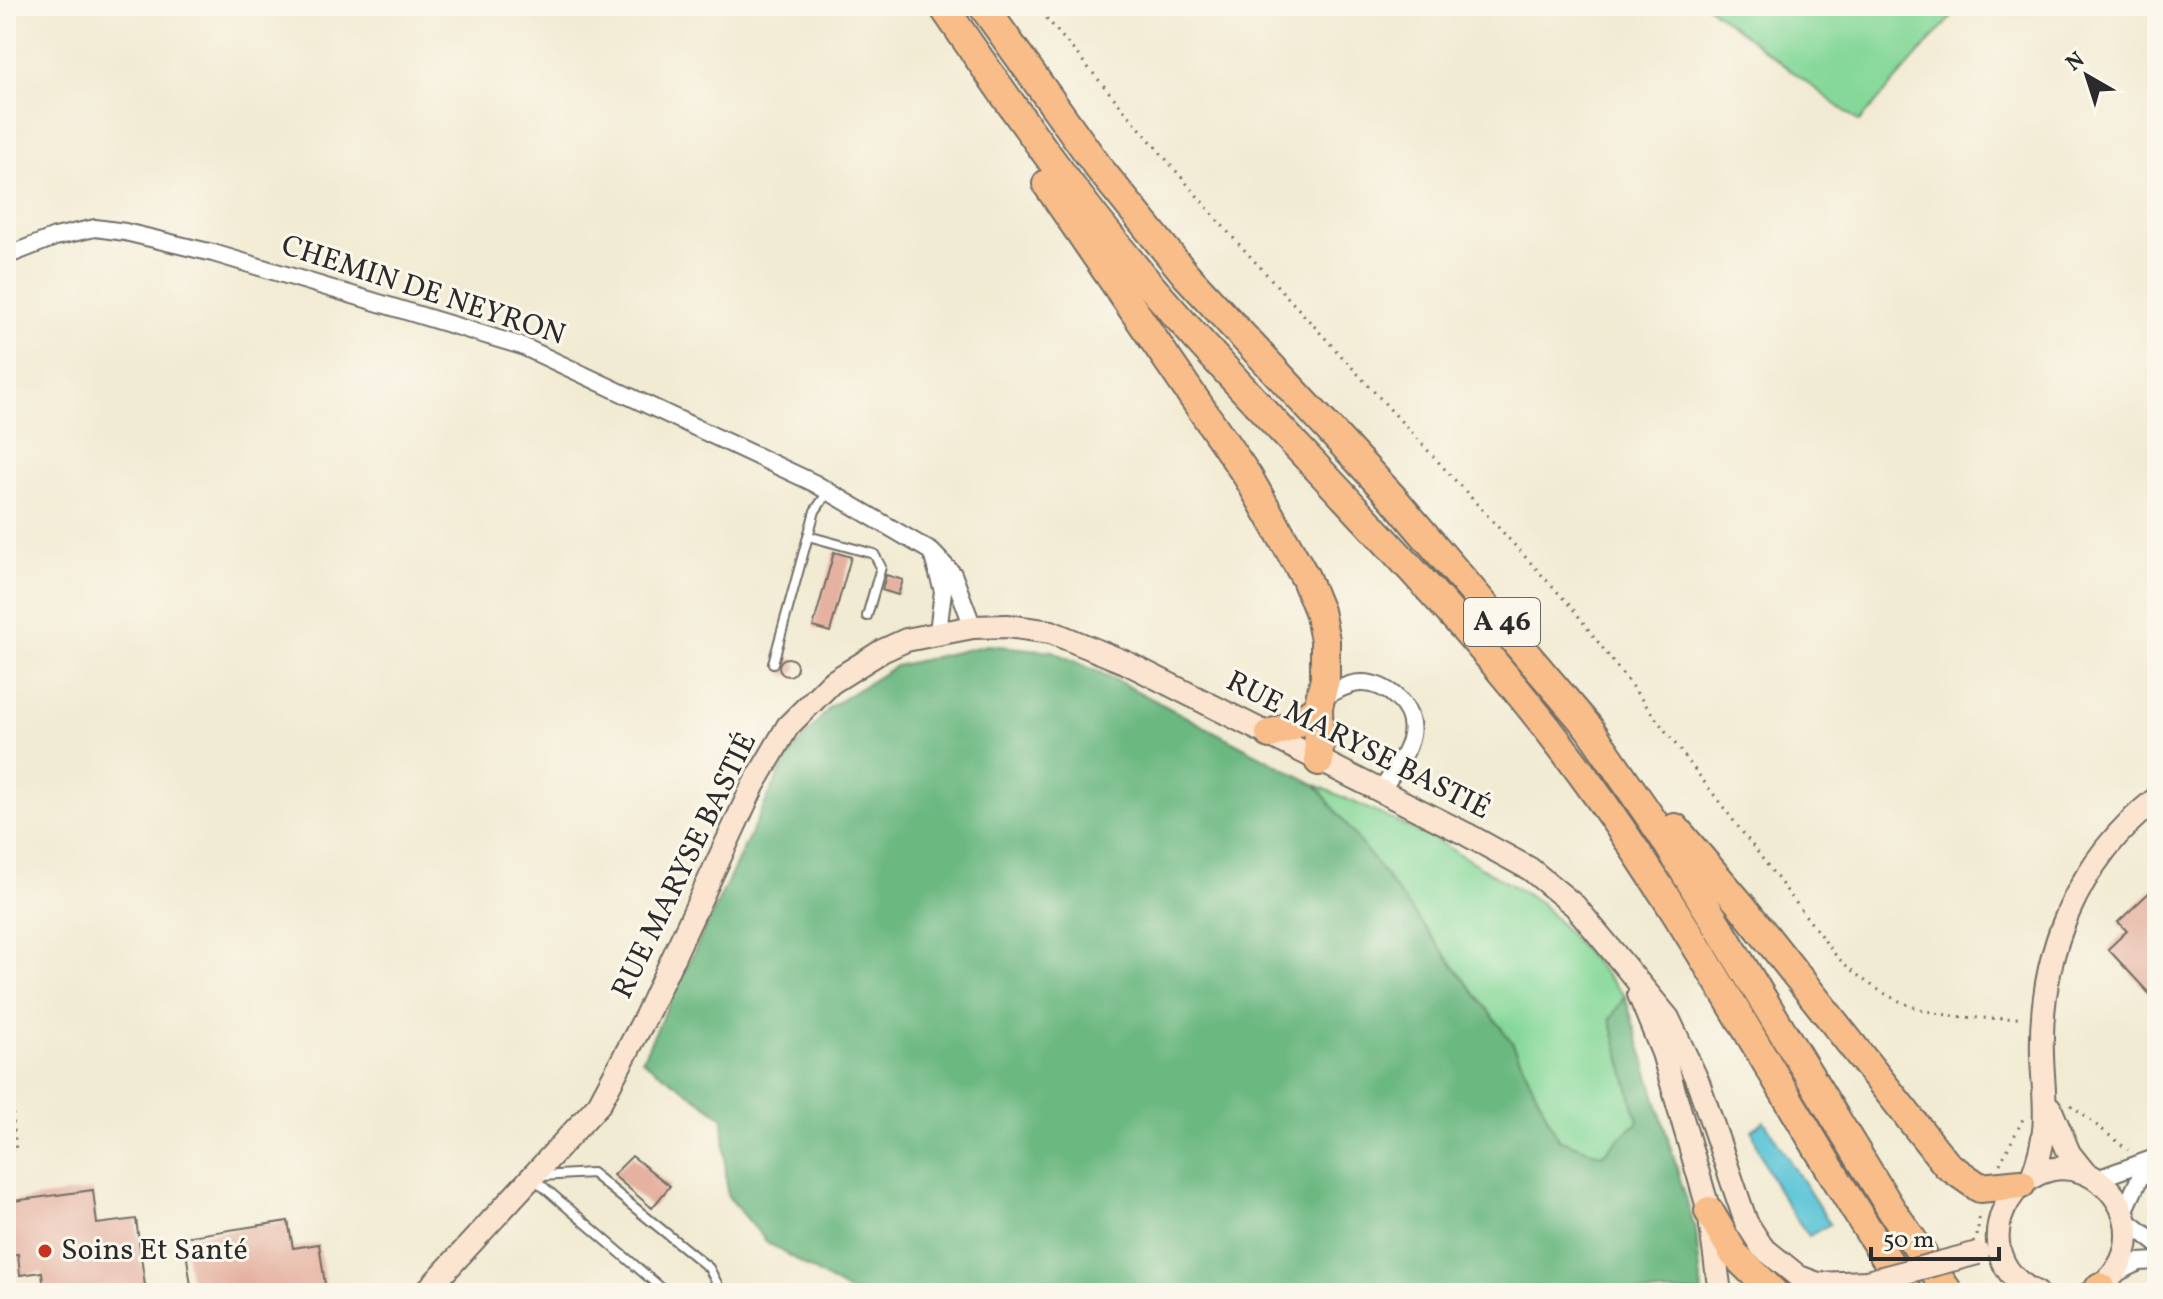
<svg xmlns="http://www.w3.org/2000/svg" width="2163" height="1299" font-family="Vollkorn,serif">
<rect width="100%" height="100%" fill="#fbf7ec"/>
<filter id="ink" filterUnits="userSpaceOnUse"><feTurbulence type="fractalNoise" baseFrequency=".0125" numOctaves="2"/><feDisplacementMap in="SourceGraphic" scale="16" xChannelSelector="R" yChannelSelector="G"/><feConvolveMatrix kernelMatrix="1 2 1 2 8 2 1 2 1" color-interpolation-filters="sRGB"/></filter>
<filter id="wash" filterUnits="userSpaceOnUse"><feTurbulence type="fractalNoise" baseFrequency=".006" numOctaves="4" result="noise"/><feDisplacementMap in="SourceGraphic" scale="32" xChannelSelector="R" yChannelSelector="G"/><feGaussianBlur stdDeviation="1.8" result="paint"/><feColorMatrix in="noise" values="0 0 0 0 0 0 0 0 0 0 0 0 0 0 0 0 0 1.4 0 .05"/><feComposite in="paint" operator="in"/></filter>
<g filter="url(#wash)">
<rect width="100%" height="100%" fill="#f2ebd3"/>
<g fill="#85d899" stroke="#588262" stroke-width="2">
<path d="M1707,6h254l-102,116z"/>
<path d="M1316,785l116,53 109,65 84,93 -15,23 28,103 -36,33 -44,-16 -46,-97z"/>
</g>
<path fill="#6cb881" stroke="#4c7256" stroke-width="2" d="M987,645l65,6 60,27 204,107 196,257 46,97 44,16 36,-33 -28,-103 15,-23 71,236 6,61h-852l-83,-51 -40,-47 -4,-78 -81,-57 145,-302 43,-51 66,-41z"/>
<path fill="#5ac4d6" stroke="#427880" stroke-width="2" d="M1764,1121l66,103 -21,12c-26,-34 -44,-65 -57,-106z"/>
<g id="blocks">
<g fill="#e5b2a1">
<path d="M834,552l17,5 -21,75 -17,-5z"/>
<path d="M886,575l17,5 -5,15 -16,-5z"/>
<circle cx="788" cy="667" r="9"/>
<path d="M2157,885v117l-49,-53 19,-18 -9,-9z"/>
<path d="M632,1156l38,30 -18,22 -39,-33z"/>
<path d="M93,1190l4,34 39,-5 9,67 -54,7h-47l-2,-21 -22,3 -2,-21 -12,2v-54z"/>
<path d="M288,1221l5,27 26,-4 7,47 -134,2 -8,-56z"/>
</g>
</g>
</g>
<g filter="url(#ink)">
<use href="#blocks" fill-opacity="0" stroke="#716e66" stroke-width="2"/>
<g fill="none" stroke-linecap="round" stroke-linejoin="round">
<g stroke="#716e66" stroke-width="12">
<g id="lane">
<path d="M808,536l66,18 7,13 -14,49"/>
<path d="M773,663l42,-152 13,-19"/>
<path d="M541,1176l51,-3 117,95 13,25"/>
<path d="M532,1177l135,116"/>
</g>
</g>
<g stroke="#716e66" stroke-width="20">
<g id="street">
<path d="M6,256l49,-19 40,-9 30,4 88,21 309,93 292,137 118,69 21,22 20,53"/>
<path d="M932,554l11,37 -5,41"/>
<path d="M1320,699c12,-6 27,-16 41,-16 26,-1 55,25 50,52 -3,19 -20,40 -30,56"/>
<path d="M2097,1179l55,-20"/>
<path d="M2124,1212l17,-37 16,-18"/>
<path d="M2125,1219l32,25"/>
<path d="M2113,1275l26,-13 18,-1"/>
</g>
</g>
<g stroke="#716e66" stroke-width="26">
<g id="secondary">
<path d="M1639,994l24,59 46,158 11,82"/>
<path d="M2050,1108l19,45 16,20"/>
<path d="M2032,1177c19,-49 12,-71 10,-121 -3,-101 34,-195 115,-258"/>
<path d="M425,1293l174,-189 46,-86 108,-232 35,-60 43,-43 51,-32 24,-11 67,-13 34,-1 44,6 76,31 339,171 64,35 45,37 93,112 30,64 48,140 16,25 37,30 19,7 49,-2"/>
<path d="M2037,1293c-90,-42 -7,-170 67,-108 14,12 23,30 23,48 1,27 -15,48 -37,60"/>
</g>
</g>
<g stroke="#716e66" stroke-width="32">
<g id="highway">
<path d="M943,6c69,101 138,200 218,292 132,151 278,288 400,448 131,171 228,368 348,547"/>
<path d="M983,6l115,161 88,108 207,223 196,230 72,105 230,376 58,84"/>
<path d="M1047,184l201,293 57,100 14,34 6,29v39l-7,28 1,54"/>
<path d="M1270,734l22,-8 26,-19"/>
<path d="M1675,828l65,76 207,261 33,23 41,-4"/>
<path d="M1709,1211l25,43 40,39"/>
<path d="M2098,1293l2,-6"/>
</g>
</g>
<g stroke="#716e66" stroke-width="3" stroke-dasharray="2 6" stroke-linecap="butt">
<path d="M1036,6l191,225 346,378 264,348c60,57 106,63 186,61"/>
<path d="M6,1042l10,109 -10,1"/>
<path d="M2071,1105l57,45"/>
<path d="M2000,1164l24,-47"/>
<path d="M1977,1236l3,-24"/>
</g>
<use href="#lane" stroke="#fff" stroke-width="8"/>
<use href="#street" stroke="#fff" stroke-width="16"/>
<use href="#secondary" stroke="#fce5d0" stroke-width="22"/>
<use href="#highway" stroke="#f8bd89" stroke-width="28"/>
<g stroke="#716e66" stroke-width="26" stroke-linecap="butt">
<path id="secondary-bridge" d="M1867,1282l111,-29"/>
</g>
<use href="#secondary-bridge" stroke="#fce5d0" stroke-width="22"/>
</g>
</g>
<circle fill="#c8321e" stroke="#fbf7ec" stroke-width="3" cx="45" cy="1251" r="8"/>
<g text-anchor="middle" dominant-baseline="central" stroke-width="6" stroke-linejoin="round" paint-order="stroke">
<rect fill="#fbf7ec" stroke="#696865" stroke-width="2" x="1464" y="598" width="76" height="48" rx="6"/>
<g font-size="28" font-weight="bold" fill="#2b2b2b">
<text x="1502" y="622">A 46</text>
</g>
<g font-size="30" fill="#2b2b2b" stroke="#fbf7ec">
<text transform="translate(423 291) rotate(18)">CHEMIN DE NEYRON</text>
<text transform="translate(1358 746) rotate(27)">RUE MARYSE BASTIÉ</text>
<text transform="translate(685 866) rotate(-64)">RUE MARYSE BASTIÉ</text>
</g>
<g font-size="30" fill="#2b2b2b" stroke="#fbf7ec" text-anchor="start">
<text x="61" y="1251">Soins Et Santé</text>
</g>
</g>
<rect width="2163" height="1299" fill="none" stroke="#fbf7ec" stroke-width="32"/>
<g transform="translate(2087 76) rotate(321)" stroke="#fbf7ec" stroke-width="6" paint-order="stroke">
<path d="M0-6L14 30L0 20L-14 30Z" fill="#2b2b2b"/>
<text y="-12" font-size="22" font-weight="bold" text-anchor="middle" fill="#2b2b2b">N</text>
</g>
<path d="M1871 1247v12h128v-12" fill="none" stroke="#2b2b2b" stroke-width="4"/>
<text x="1883" y="1247" font-size="24" fill="#2b2b2b" stroke="#fbf7ec" stroke-width="6" paint-order="stroke">50 m</text>
</svg>
